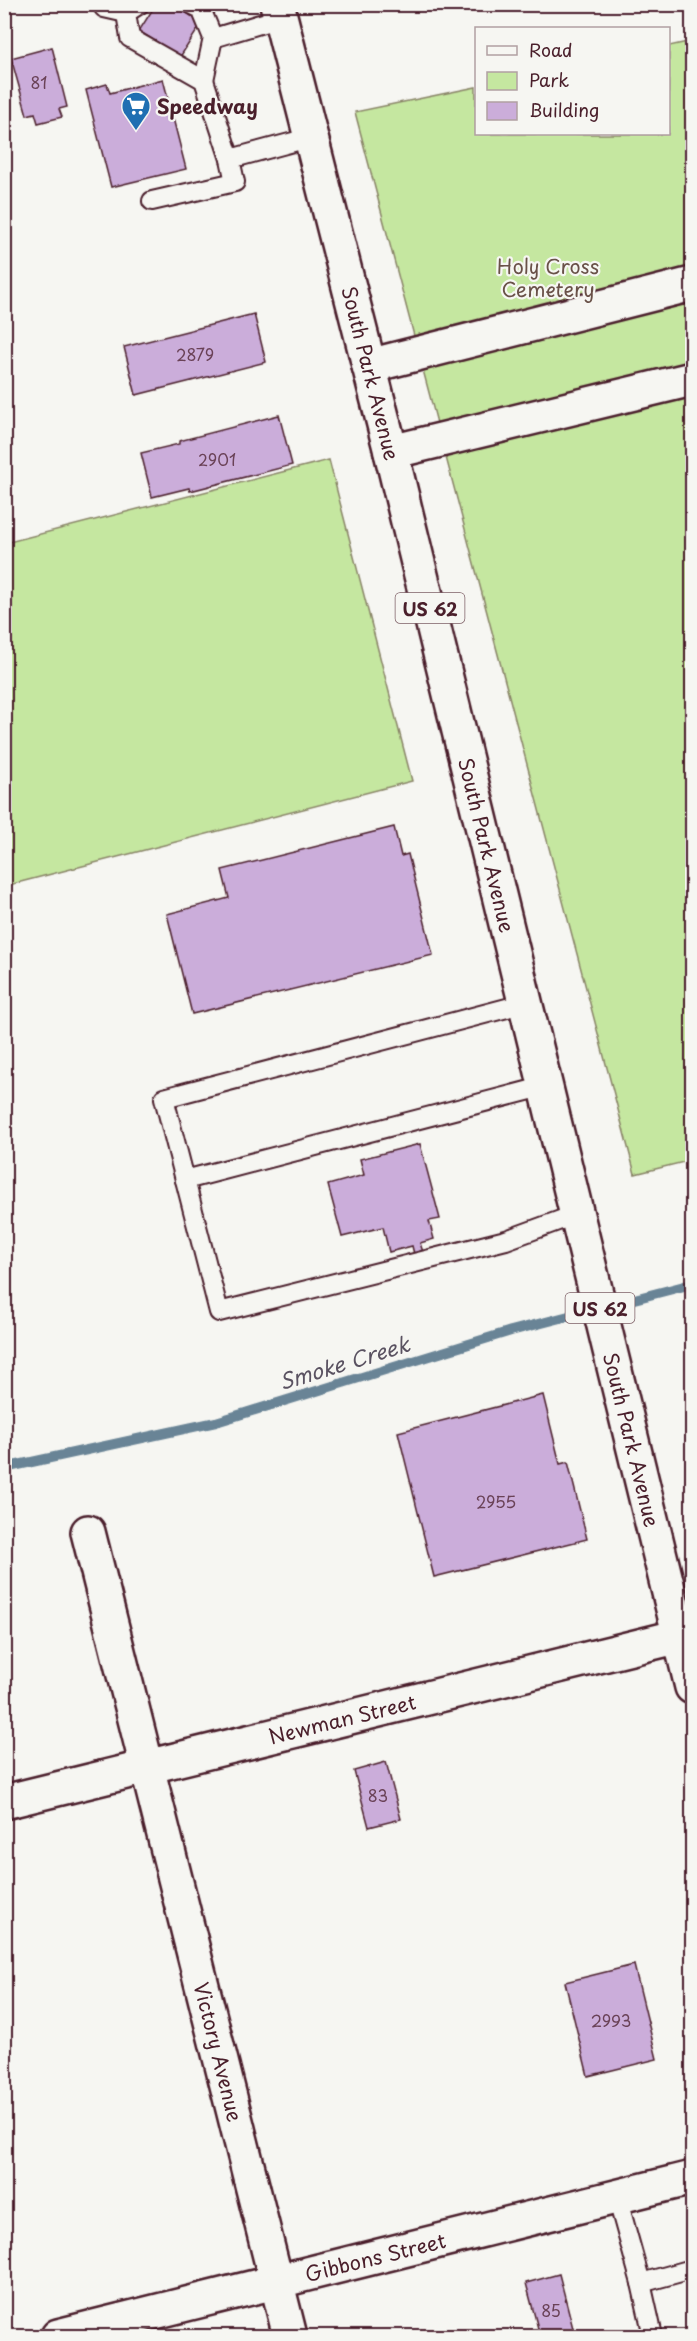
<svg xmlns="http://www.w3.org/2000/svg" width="697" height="2341" font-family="'Playpen Sans',sans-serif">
<rect width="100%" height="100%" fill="#f6f6f2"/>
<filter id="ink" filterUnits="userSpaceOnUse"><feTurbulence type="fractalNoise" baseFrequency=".0167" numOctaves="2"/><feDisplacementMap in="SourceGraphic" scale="12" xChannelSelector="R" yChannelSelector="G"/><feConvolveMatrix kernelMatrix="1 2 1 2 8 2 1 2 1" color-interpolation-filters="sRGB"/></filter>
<g filter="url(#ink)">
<g fill="#c5e7a0" stroke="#888366" stroke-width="1.5">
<path d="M692,41v1119l-57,14 -280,-1062 121,-25v47h192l1,-88z"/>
<path d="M329,460l83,321 -407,105v-343z"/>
</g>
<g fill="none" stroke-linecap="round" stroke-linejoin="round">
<path stroke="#698496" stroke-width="10" d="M4,1468l212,-46 295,-91 181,-47"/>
</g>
<g fill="#cbadda" stroke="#4a1f2b" stroke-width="1.5">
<path d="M156,4h17l29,19 -22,34 -41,-26z"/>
<path d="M52,47l15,60 -8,2 3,8 -24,6 -3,-10 -8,2 -16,-57z"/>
<path d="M163,79l23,90 -75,18 -25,-97 21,-6 3,9z"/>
<path d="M254,314l12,48 -130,33 -12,-48z"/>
<path d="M279,415l13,50 -102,26 -1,-3 -37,9 -11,-44 38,-9v-3z"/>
<path d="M394,827l7,29 7,-2 25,101 -241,59 -25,-100 62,-16 -7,-28z"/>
<path d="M420,1144l20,75 -11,2 5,18 -14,4 3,9 -9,2 -2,-8 -23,6 -6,-25 -41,10 -14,-52 36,-10 -4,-16z"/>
<path d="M543,1395l17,69 8,-2 19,77 -153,38 -36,-145z"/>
<path d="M386,1762l15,57 -32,8 -15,-56z"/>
<path d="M634,1965l23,94 -69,17 -23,-94z"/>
<path d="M559,2274l16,62h-35l-14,-53z"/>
</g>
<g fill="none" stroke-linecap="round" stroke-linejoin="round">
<g stroke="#4a1f2b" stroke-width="22">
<g id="lane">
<path d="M104,4v4l22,5"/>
<path d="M140,4l-14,9 4,25 74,42 26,79 5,23 -83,19"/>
<path d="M191,4l10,5 12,29 -9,42"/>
<path d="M213,38l67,-20"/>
<path d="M230,159l82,-22"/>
<path d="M526,1003l-362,95 55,214 287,-72 71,-26"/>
<path d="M185,1180l361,-94"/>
<path d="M617,2197l24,86"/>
<path d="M653,2336l-12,-53 51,-14"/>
</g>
</g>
<g stroke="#4a1f2b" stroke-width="38">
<g id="street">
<path d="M369,366l323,-82"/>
<path d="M391,452l301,-73"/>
<path id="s1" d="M88,1532l202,804"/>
<path id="s2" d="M4,1802l676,-166"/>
<path id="s3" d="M58,2336l634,-158"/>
</g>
</g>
<g stroke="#4a1f2b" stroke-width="38">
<g id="primary">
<path id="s4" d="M277,4l114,448 301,1235"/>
</g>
</g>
<use href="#lane" stroke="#f6f6f2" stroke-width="18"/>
<use href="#street" stroke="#f6f6f2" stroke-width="33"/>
<use href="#primary" stroke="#f6f6f2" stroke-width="33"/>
</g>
</g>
<defs>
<g id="supermarket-pin" transform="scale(1.5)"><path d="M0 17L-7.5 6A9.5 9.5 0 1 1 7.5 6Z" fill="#1f6fb2" stroke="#f6f6f2"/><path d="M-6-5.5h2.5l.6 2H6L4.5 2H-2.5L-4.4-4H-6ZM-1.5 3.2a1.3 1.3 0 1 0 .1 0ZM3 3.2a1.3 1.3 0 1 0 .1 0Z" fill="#fff"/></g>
</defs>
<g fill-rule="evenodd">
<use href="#supermarket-pin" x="136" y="106"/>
</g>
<g text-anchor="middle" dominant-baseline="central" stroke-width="4.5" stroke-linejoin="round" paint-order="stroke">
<g font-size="16" fill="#6a4257">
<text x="39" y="82">81</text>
<text x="195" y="354">2879</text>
<text x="217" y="459">2901</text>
<text x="496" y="1501">2955</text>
<text x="378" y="1795">83</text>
<text x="611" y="2020">2993</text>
<text x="551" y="2310">85</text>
</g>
<g fill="#f6f6f2" stroke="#7e6067" stroke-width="1.5">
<rect x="395.5" y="593" width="69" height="30" rx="4.5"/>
<rect x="565.5" y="1293" width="69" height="30" rx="4.5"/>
</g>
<g font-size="18" font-weight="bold" fill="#4a1f2b">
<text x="430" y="608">US 62</text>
<text x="600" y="1308">US 62</text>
</g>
<g font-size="20" font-weight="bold" fill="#4a1f2b" stroke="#f6f6f2" text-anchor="start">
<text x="157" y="106">Speedway</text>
</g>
<g font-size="20" fill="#695148" stroke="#f6f6f2">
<text x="548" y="266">Holy Cross<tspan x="548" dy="23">Cemetery</tspan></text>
</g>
<g font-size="20" fill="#4a1f2b" stroke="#f6f6f2">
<text stroke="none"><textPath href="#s4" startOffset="381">South Park Avenue</textPath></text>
<text stroke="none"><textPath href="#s4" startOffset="867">South Park Avenue</textPath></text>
<text stroke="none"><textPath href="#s4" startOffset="1479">South Park Avenue</textPath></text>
<text stroke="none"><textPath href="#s2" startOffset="348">Newman Street</textPath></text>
<text stroke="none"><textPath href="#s1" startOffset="536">Victory Avenue</textPath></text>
<text stroke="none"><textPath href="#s3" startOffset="327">Gibbons Street</textPath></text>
</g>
<g font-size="21" font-style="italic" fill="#5a5261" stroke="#f6f6f2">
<text transform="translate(344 1362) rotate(-17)">Smoke Creek</text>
</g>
</g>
<rect width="697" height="2341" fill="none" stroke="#f6f6f2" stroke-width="24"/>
<rect x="12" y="12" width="673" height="2317" fill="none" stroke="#4a1f2b" stroke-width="2" filter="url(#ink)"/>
<rect x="475" y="27" width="195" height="108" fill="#f6f6f2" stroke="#b1a0a2" stroke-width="1.5"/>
<rect x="487" y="46" width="30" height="9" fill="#f6f6f2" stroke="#b1a0a2" stroke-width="1.5"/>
<text x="529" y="57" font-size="18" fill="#4a1f2b">Road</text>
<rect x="487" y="72" width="30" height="18" fill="#c5e7a0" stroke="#b1a0a2" stroke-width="1.5"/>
<text x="529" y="87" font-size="18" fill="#4a1f2b">Park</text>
<rect x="487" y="102" width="30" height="18" fill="#cbadda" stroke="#b1a0a2" stroke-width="1.5"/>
<text x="529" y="117" font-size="18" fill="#4a1f2b">Building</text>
</svg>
